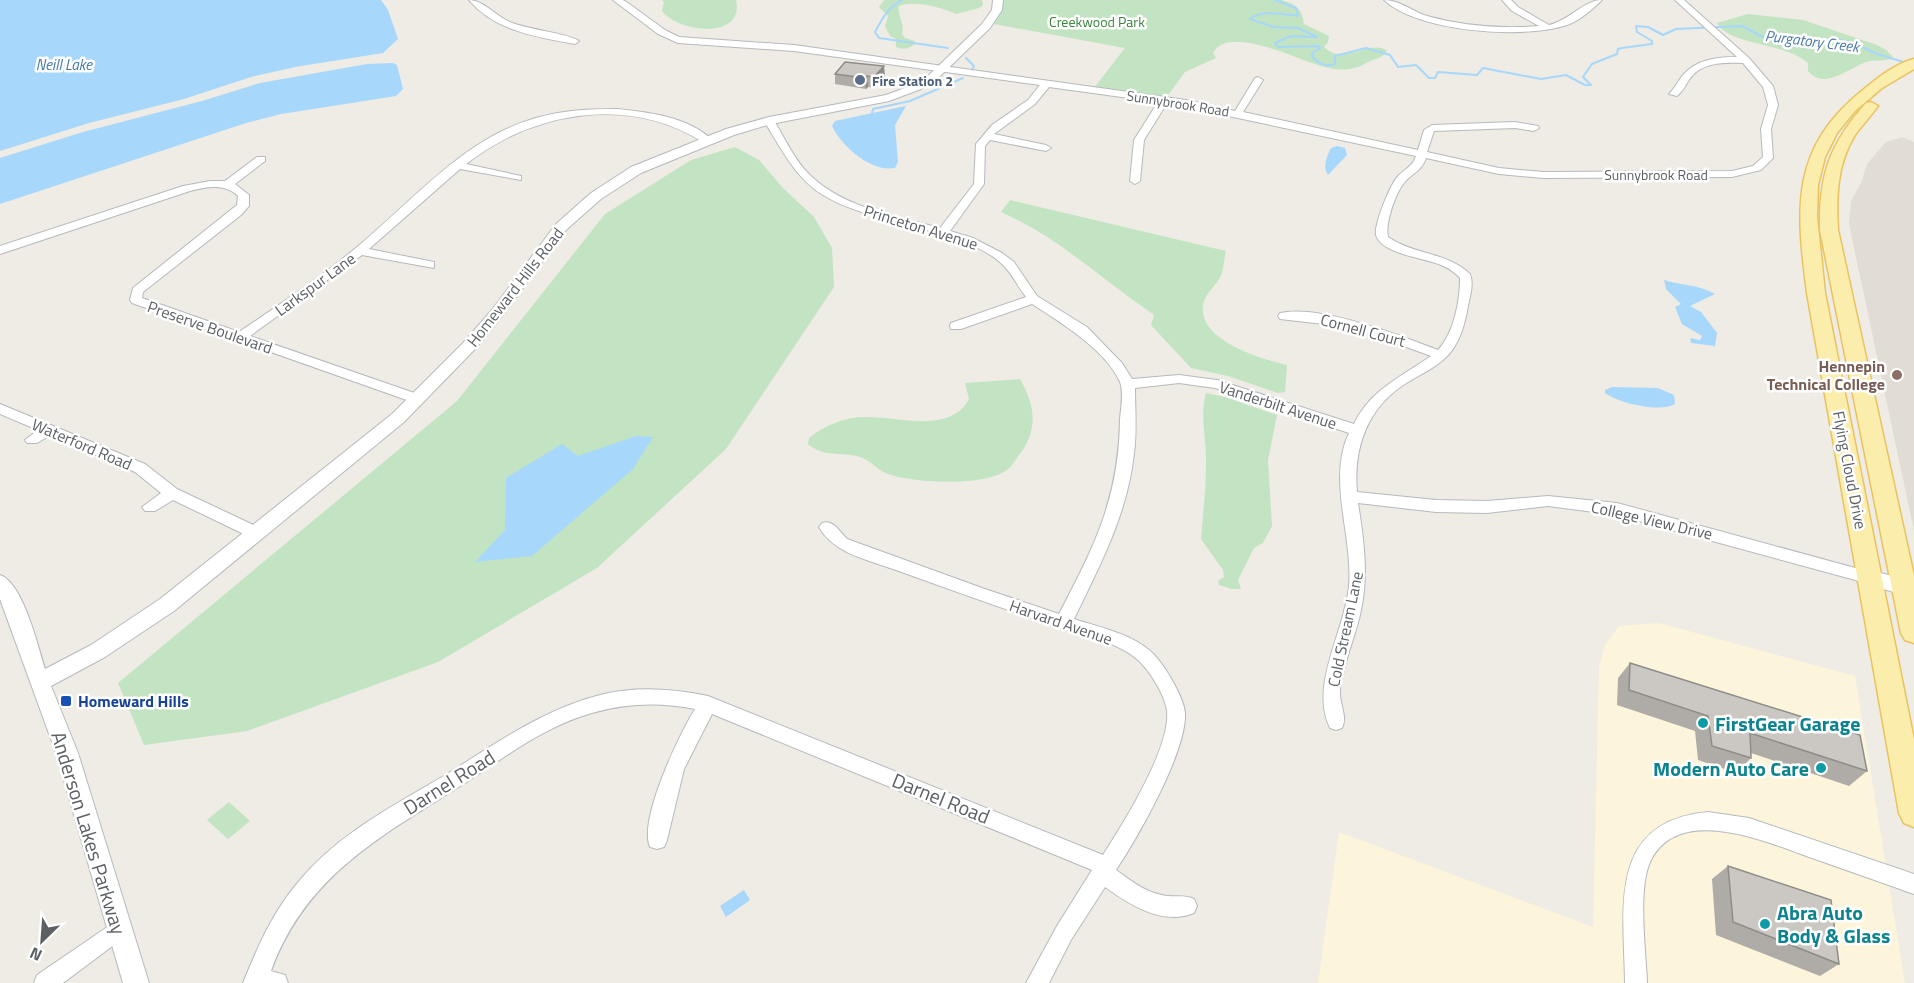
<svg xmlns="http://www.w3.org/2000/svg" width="1914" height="983" font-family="'Titillium Web',sans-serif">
<rect width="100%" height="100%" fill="#eeece4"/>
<path fill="#fcf4db" d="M1659,623l196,53 50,307h-587l21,-151 254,95 6,-260 6,-22 14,-19z"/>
<path fill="#e1ddd5" d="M1902,137l12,5v389l-65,-307 2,-23 10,-18 6,-19 19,-22z"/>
<g fill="#c2e4c2">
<path d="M662,0h74c9,40 -57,33 -74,11l2,-9z"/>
<path d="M884,0h98l1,5 -4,3 -23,6c-16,-7 -40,-14 -57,-8 -2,10 6,16 3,28l3,4 10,3v3c-6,5 -12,6 -19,3v-8l-6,-3 -5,-10 3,-10 -9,-9z"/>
<path d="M1004,0h278c14,5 20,8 22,24l25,12 -1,6 -4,5c21,20 46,-9 63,4 -5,8 -11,7 -19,11 -13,8 -24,9 -39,6 -25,-4 -100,-46 -116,-15l3,5 -31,14 -19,26 -72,-10 31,-40 -131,-24 8,-13z"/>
<path d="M1748,14l55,6 74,25 9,5 7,7c-7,5 -15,3 -23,4 -19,4 -44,31 -62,10v-8c-23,-21 -78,-17 -91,-40z"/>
<path d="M735,147l24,13 24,28 31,29 18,31 2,39 -108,162 -129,119 -159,94 -191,69 -103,14 -26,-62 339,-282 148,-187 86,-54z"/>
<path d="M1010,200l216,51c-2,7 -2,15 -4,22 -4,12 -17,19 -19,32 -5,36 59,54 84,60l-2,27 -7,1 -50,-17 -37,-8 -40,-43 3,-10c-51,-35 -96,-78 -153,-103z"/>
<path d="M1020,379c15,26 19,51 -1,76 -3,4 -7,11 -11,14 -21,18 -91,14 -117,6 -12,-3 -19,-14 -31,-18 -19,-6 -36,1 -52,-13l1,-6c16,-13 36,-21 56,-21 32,-1 85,18 104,-18l-4,-16z"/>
<path d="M1206,393l19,4 52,18 -9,45 4,66 -9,17 -9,5 -16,32 3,9h-9l-13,-4 -1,-4 6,-4 -1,-7 -22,-31c2,-25 5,-50 5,-76 1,-24 -7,-46 0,-70z"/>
<path d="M229,802l21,19 -22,18 -21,-19z"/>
</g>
<g fill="#a7d7fb">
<path d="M0,0h381l7,10 10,29 -15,14 -88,14 -44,10 -67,22 -95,24 -89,28z"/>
<path d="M393,63l4,2 6,24 -7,7 -115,18 -35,9 -246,81v-46l83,-26 119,-31 58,-18 107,-19z"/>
<path d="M906,106l-11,19 3,37 -3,6c-24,4 -53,-21 -63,-42l3,-5z"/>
<path d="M1337,146l8,2 2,7 -19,20c-6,-8 -1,-19 3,-27z"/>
<path d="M1664,280c19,6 33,4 51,14l-25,12 11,6 16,21 -2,13 -24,-3 -1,-5 10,2 2,-4 -20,-12 -7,-17 6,-3 -15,-15z"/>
<path d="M1612,387l46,1 16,7 1,9c-15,9 -57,-1 -70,-11v-3z"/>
<path d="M636,436l17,1 -20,32 -101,87 -57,6 30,-32 1,-52 56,-34 16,12z"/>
<path d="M744,890l6,10 -24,17 -6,-11z"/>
</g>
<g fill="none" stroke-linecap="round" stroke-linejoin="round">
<g stroke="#a7d7fb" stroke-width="2">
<path d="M902,0c-14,7 -20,19 -27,32l4,6 69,10"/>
<path d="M1275,0l21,8 2,8c-15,-2 -36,-7 -48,3l24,8 24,1 19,9 -26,-1 -16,7 3,4 40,-1 2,2 -8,5 1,5c7,6 13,9 22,6v-8l31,-8 24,7 8,12 18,-2 13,13h6l3,-6 39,3 6,-7 58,11 25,-4 19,10h6l-8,-8 9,-13 25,-10 1,-5 4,-1 30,-4v-3l-15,-9 -1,-6 12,1 15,8 13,-6 66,-3 23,12 47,5 23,-4 19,4 23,11 37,11"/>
<path d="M966,58l8,8 -2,4"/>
<path d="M871,118l2,-9 37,-8 53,-23"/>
</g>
<g stroke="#b6b9bd" stroke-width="2">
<g id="minor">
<path d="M469,0c14,0 27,16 41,22 18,8 58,11 69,19l-4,3c-38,-7 -80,-13 -106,-44z"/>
<path d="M613,0h10l5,3 37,27 14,7 115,8 392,55 49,11 20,-33 3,-1 5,3 -20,32 175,38 6,-20 8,-5 83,-3 23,4 1,2 -5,3 -19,-3 -81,3 -7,21 72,16 45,4 188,-1 21,-5 10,-9 -2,-28 7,-24 -5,-18 -20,-24c-18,-1 -43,-1 -54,17 -4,6 -6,11 -12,16l-8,-2c6,-6 9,-13 14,-19 14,-16 35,-18 54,-18l-62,-57h9l65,58 24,28 5,19 -7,24 2,29 -12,12 -29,7 -188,1 -45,-4 -73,-16c-4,13 -14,15 -22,25 -9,11 -19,41 -16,54 26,18 59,15 82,37 4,10 0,22 -2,32 -3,17 -7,33 -18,47 -11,13 -27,20 -42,29 -40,24 -55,65 -51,110l79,8 51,1 61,-5 69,7 253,69 6,2 2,4 -2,4 -6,2 -253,-69 -69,-9 -61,7 -51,-1 -78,-9c6,38 11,74 2,112 -5,22 -19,55 -20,76 -1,13 8,25 2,37l-6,2 -6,-2c-21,-43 15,-97 19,-142 4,-51 -22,-106 0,-153l-134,-45 -36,-5 -44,5c0,21 2,44 -1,65 -6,60 -34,112 -60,166 24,8 55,14 75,31 13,10 35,47 36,63 2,38 -47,124 -69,157 14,10 29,22 46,25 11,3 22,-1 32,4l3,7 -3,7c-31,13 -64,-8 -89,-26l-34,53 -22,43h-23l31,-57 35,-56 -380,-156 -28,55 -17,71 -3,7 -7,2 -7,-2c-12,-27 30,-114 45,-138 -34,-7 -69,-6 -103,4 -47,13 -87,44 -127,70 -81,52 -159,91 -194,188l14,4 3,8h-45c15,-37 30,-72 57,-103 39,-47 95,-75 147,-106 50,-31 98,-66 157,-80 35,-8 70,-5 104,2l395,159c20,-31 68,-108 64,-144 -2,-16 -17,-40 -29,-51 -21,-19 -65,-28 -92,-37 -50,-17 -100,-35 -150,-53 -27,-10 -62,-16 -77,-43l3,-4c11,-4 17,8 25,16l135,49 77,26c36,-69 60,-116 61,-195 1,-11 4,-27 0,-37 -14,-32 -60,-60 -88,-78l-71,25h-10l-1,-3 1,-3 75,-26c-7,-9 -13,-21 -21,-30 -36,-39 -132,-41 -182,-72 -28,-17 -42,-47 -59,-74l9,-2c10,16 19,36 32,51 33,37 90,46 135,58l34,-44 2,-40 16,-19 36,-25 12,-15 -246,-34 -116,-8 -20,-9zM1049,87l109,15 -24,38 -4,41 5,3 5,-3 4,-41 23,-37 249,53c-4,11 -10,12 -18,20 -8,9 -24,48 -22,59 5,19 49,23 65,30 8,3 13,7 19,13 0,23 -6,55 -22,72 -38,-15 -119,-46 -158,-37l-2,3 2,3 61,7 38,11 52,19c-30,21 -61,34 -77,68l-137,-44 -38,-5 -47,4 -10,-16 -35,-36 -50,-31 -23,-34 -12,-9 -29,-15 -23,-7 34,-47 1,-38 5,-6 56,11 5,-3 -5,-3 -52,-11 41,-30z"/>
<path d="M1384,0c15,0 28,11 43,16 36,10 75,13 112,10l-27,-15 -10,-11h9l7,7 31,18c21,-5 35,-25 53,-25 -10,10 -24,22 -38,26 -44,13 -146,6 -180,-26z"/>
<path d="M617,109c31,3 72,8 95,31l-9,2c-75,-47 -169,-31 -237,22l55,12v4l-61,-11 -91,80 65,13v6l-72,-13 -112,81 173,60 2,3 -7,5 -286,-101 -2,-3 3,-12 104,-83 1,-9c-13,-13 -32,-9 -48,-5l-190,63v-8l183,-60 27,-5h15l32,-24h8v4l-30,23 14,11v11l-8,9 -98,77 -1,6 97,34c40,-27 81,-54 118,-85 56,-46 107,-109 179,-129 27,-8 53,-9 81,-9z"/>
<path d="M0,404l145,60 32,25 85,40 2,4 -2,4h-12l-77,-37 -18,11h-10l-3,-4 19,-14 -26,-21 -85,-37 -13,8h-10l-2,-3 13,-10 -38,-16z"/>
<path d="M1708,812l41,6 165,56v20c-33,-12 -66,-23 -99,-35 -44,-15 -134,-57 -164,1 -14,28 -5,91 -4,123h-22c-1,-75 -18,-162 83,-171z"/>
<path d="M119,919l7,3 3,7 -3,7 -63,47h-29l3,-8z"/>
</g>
</g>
<g stroke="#b6b9bd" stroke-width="2">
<g id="tertiary">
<path d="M993,0h10l-1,10 -12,18 -53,51 -16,10 -32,12 -118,23 -37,11 -93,38 -40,26 -35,31 -64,86 -27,33 -71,73 -230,189 -69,46 -54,29 27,67 71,230h-26l-67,-230 -56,-154v-24c23,8 38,71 45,94l46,-24 69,-46 232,-185 71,-71 29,-33 64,-86 35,-31 40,-26 95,-38 43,-12 117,-22 27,-10 16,-10 53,-51 10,-14z"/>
<path d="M1870,570l44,12v16l-51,-15 -3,-5 3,-5z"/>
</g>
</g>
<g stroke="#eac260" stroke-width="3">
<g id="primary">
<path d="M1914,59v10l-32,19 -27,23 -18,22 -12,24 -7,28 -1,32 8,76 89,447v87l-10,-4 -5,-10 -92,-520c-11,-85 -17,-145 56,-203 14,-12 34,-27 51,-31z"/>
<path d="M1871,102l7,4c-7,10 -16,19 -23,29 -18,29 -19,62 -17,95l76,346v67l-9,-3 -4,-7 -81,-403c-1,-55 9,-85 46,-127z"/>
</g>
</g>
<use href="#minor" fill="#fff" fill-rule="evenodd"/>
<use href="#tertiary" fill="#fff" fill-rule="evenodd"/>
<use href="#primary" fill="#fbedac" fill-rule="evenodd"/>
</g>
<g fill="#afaca8">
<path d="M835,74l50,2 -10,12 -7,-1 -2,2 -31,-5z"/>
<path d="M1630,663l237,108 -18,15 -98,-33v5l-15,15 -38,-13 -3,-29 -78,-26 1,-27z"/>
<path d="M1728,866l111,98 -19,12 -104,-41 -4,-56z"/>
</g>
<g fill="#8e8c88">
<path d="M884,66l1,10 -10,12 -1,-11z"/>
<path d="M867,76l1,11 -2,2 -1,-11z"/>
</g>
<g fill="#cbc8c3" stroke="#8e8c88" stroke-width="1.5">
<path d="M845,62l39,4 -10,11 -7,-1 -2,2 -30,-4z"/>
<path d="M1630,663l230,72 7,36 -117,-38 1,25 -39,-12 -4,-30 -79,-26z"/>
<path d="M1728,866l103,34 8,64 -106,-42z"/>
</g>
<circle fill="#5c6f8a" stroke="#fff" stroke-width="2" cx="860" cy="80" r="6"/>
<circle fill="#8d6e63" stroke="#fff" stroke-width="2" cx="1897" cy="375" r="6"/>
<rect fill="#1a4fb4" stroke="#fff" stroke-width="2" x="60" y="695" width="12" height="12" rx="3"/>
<g fill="#0f9aa8" stroke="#fff" stroke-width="2">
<circle cx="1703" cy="723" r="6"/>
<circle cx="1821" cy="768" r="6"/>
<circle cx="1765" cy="924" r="6"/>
</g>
<g text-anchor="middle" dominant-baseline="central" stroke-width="5" stroke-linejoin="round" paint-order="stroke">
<g font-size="14" fill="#3a853d" stroke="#fff">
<text x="1097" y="21">Creekwood Park</text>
</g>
<g font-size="14" font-weight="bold" fill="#4e5e75" stroke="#fff" text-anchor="start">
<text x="872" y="80">Fire Station 2</text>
</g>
<g font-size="14" fill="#5c6064" stroke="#fff">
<text transform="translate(1178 103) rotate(9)">Sunnybrook Road</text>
<text x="1656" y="174">Sunnybrook Road</text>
</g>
<g font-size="15" font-style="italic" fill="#4478ac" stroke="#fff">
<text transform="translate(1812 41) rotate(7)">Purgatory Creek</text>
<text x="64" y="64">Neill Lake</text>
</g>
<g font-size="16" fill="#5c6064" stroke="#fff">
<text transform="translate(921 227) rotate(17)">Princeton Avenue</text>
<text transform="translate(315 284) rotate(-36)">Larkspur Lane</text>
<text transform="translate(515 287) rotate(-52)">Homeward Hills Road</text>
<text transform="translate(210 327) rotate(19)">Preserve Boulevard</text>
<text transform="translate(1363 330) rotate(15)">Cornell Court</text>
<text transform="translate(1278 405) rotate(18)">Vanderbilt Avenue</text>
<text transform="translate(82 444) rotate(23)">Waterford Road</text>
<text transform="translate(1850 470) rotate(79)">Flying Cloud Drive</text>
<text transform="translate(1652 520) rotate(13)">College View Drive</text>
<text transform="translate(1061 622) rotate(19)">Harvard Avenue</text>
<text transform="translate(1345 629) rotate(-78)">Cold Stream Lane</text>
</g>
<g font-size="16" font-weight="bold" fill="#785e54" stroke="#fff" text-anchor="end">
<text x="1885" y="366">Hennepin<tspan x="1885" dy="18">Technical College</tspan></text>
</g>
<g font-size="16" font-weight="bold" fill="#164399" stroke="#fff" text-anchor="start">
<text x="78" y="701">Homeward Hills</text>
</g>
<g font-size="20" font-weight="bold" fill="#0d838f" stroke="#fff" text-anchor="start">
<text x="1715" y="723">FirstGear Garage</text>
<text x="1809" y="768" text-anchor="end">Modern Auto Care</text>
<text x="1777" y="912">Abra Auto<tspan x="1777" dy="23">Body &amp; Glass</tspan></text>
</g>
<g font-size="20" fill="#5c6064" stroke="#fff">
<text transform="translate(449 782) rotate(-32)">Darnel Road</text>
<text transform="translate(941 798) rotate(22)">Darnel Road</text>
<text transform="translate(89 833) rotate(73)">Anderson Lakes Parkway</text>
</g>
</g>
<g transform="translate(42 941) rotate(205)" stroke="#ffffff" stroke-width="4.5" paint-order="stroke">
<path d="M0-4.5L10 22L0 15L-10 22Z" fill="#5c6064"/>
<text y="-9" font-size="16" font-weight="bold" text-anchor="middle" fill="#5c6064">N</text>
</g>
</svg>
